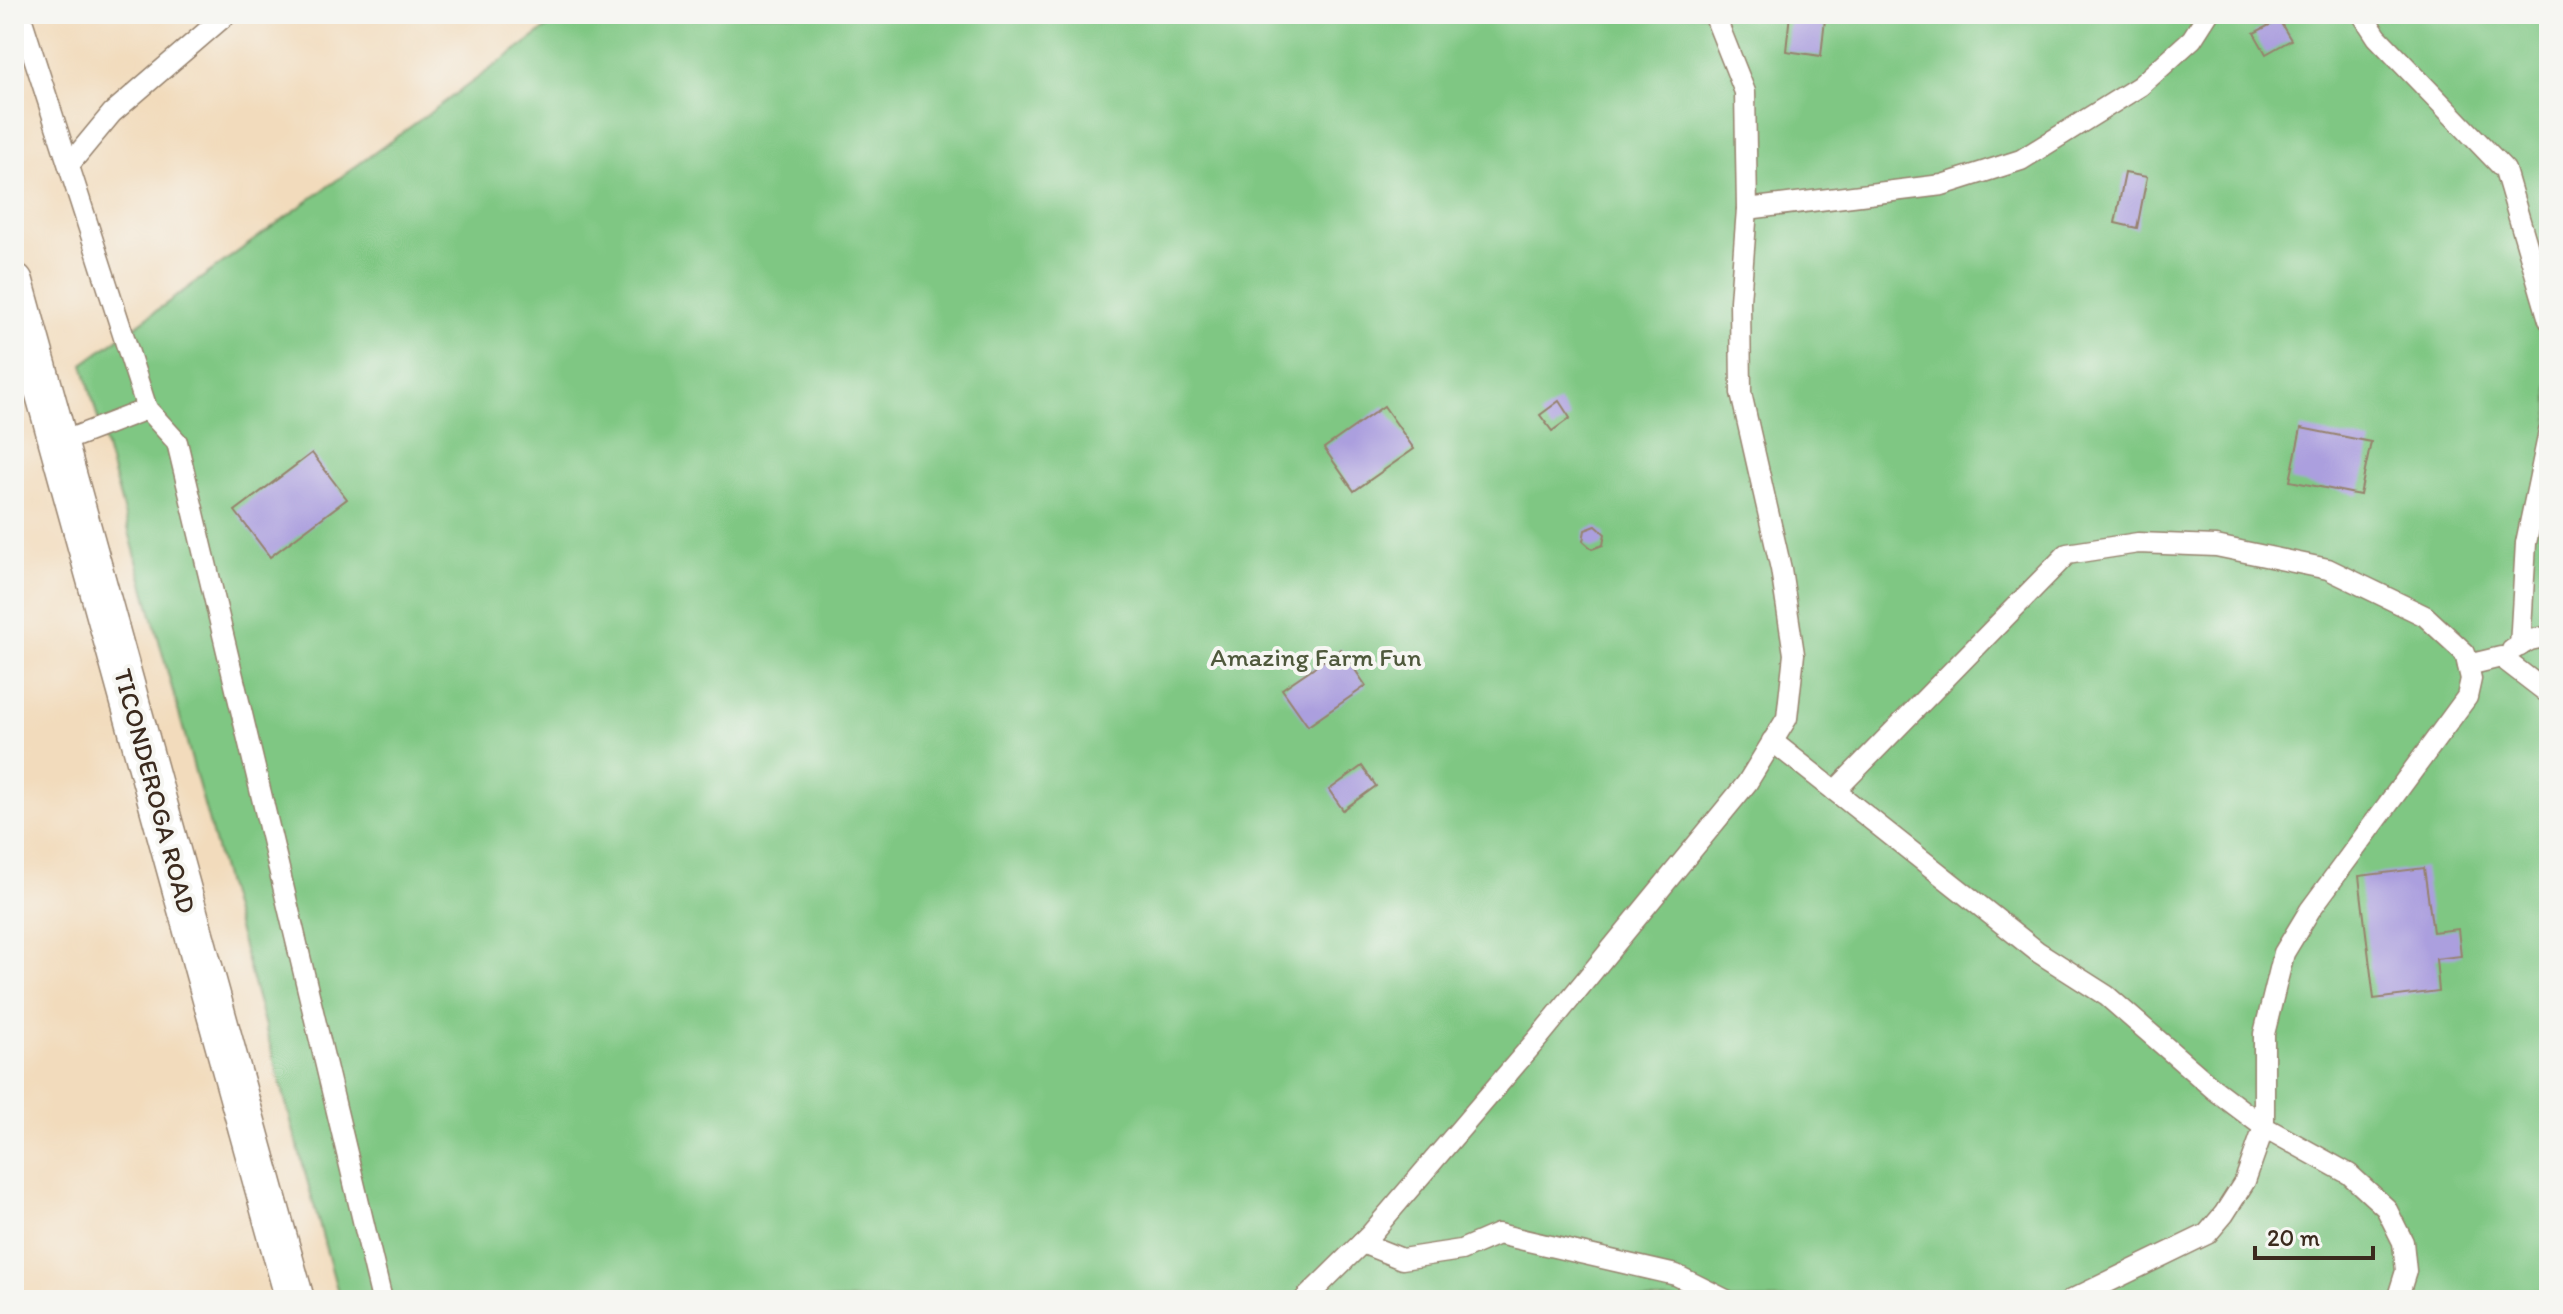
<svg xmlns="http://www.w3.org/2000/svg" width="2563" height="1314" font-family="Itim,sans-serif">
<rect width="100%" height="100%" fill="#f6f6f2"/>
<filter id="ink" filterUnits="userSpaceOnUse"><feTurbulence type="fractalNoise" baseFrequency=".0125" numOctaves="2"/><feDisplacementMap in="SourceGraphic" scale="16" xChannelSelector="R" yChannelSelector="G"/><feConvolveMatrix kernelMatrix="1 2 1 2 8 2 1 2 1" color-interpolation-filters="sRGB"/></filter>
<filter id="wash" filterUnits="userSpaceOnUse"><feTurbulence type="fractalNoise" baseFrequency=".006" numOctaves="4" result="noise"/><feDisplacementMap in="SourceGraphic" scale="32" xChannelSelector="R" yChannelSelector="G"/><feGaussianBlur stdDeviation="1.8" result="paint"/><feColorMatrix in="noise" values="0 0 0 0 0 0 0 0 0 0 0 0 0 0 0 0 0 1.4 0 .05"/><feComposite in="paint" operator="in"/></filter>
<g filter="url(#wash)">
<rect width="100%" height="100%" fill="#f2dbbc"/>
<path fill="#7fc783" stroke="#5d7850" stroke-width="2" d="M566,14h1983v1286h-2209l-257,-936z"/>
<g id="blocks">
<g fill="#ab9fde">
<path d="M1790,14l35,5 -4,37 -35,-5z"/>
<path d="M2279,20l12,20 -25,14 -12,-21z"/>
<path d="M2125,173l22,4 -10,51 -22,-5z"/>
<path d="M1559,401l11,17 -18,13 -12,-16z"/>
<path d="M1384,406l30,43 -60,42 -30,-43z"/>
<path d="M2301,428l70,14 -11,53 -70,-14z"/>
<path d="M312,453l35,46 -77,58 -35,-46z"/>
<path d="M1596,526l9,8 -2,11 -11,4 -9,-8 2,-11z"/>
<path d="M1341,649l25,37 -58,40 -26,-37z"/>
<path d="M1362,766l14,20 -33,24 -14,-20z"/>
<path d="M2424,868l9,64 25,-3 3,27 -25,3 3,32 -65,8 -15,-123z"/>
</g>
</g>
</g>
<g filter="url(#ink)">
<use href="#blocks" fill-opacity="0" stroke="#96826d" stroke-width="2"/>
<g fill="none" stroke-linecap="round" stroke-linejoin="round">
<g stroke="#96826d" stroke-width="23">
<g id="lane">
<path d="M20,14l127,395 -88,34"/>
<path d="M2362,14l15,23 128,133 44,150"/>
<path d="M69,165l43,-52 115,-99"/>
<path d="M1747,209l195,-24 79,-25 119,-74 52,-47 16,-25"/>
<path d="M14,389l27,-10"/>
<path d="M147,409l30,33 205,858"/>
<path d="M2520,646l6,-103 23,-111"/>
<path d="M2512,650l18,-10 19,-4"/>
<path d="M2468,665l33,-8 48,37"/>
<path d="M1772,741l266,211 69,44 108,94 49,37 85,47 37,34 17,34 3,29 -9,29"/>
<path d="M1835,791l232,-237 71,-11 78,3 112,23 97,47 40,37 6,26 -4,18 -157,213 -26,43 -20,81v93l-19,54 -21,33 -17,20 -136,66"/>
<path d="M1362,1243l40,16 59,-9 37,-16 178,41 50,25"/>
<path d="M1304,1300l65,-64 170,-199 208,-254 40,-65 7,-64 -13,-85 -40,-176 -1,-92 7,-92 -2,-117 -31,-78"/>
</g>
</g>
<g stroke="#96826d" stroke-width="41">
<path id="street" d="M14,282l281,1018"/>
</g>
<use href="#lane" stroke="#fff" stroke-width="20"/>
<use href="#street" stroke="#fff" stroke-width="38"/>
</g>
</g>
<g text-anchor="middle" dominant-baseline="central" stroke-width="8" stroke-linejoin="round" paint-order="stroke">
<g font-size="26" fill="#4f593c" stroke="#f6f6f2">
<text x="1316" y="657">Amazing Farm Fun</text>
</g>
<g font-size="26" fill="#3b2a1e" stroke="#f6f6f2">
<text transform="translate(155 791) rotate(75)">TICONDEROGA ROAD</text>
</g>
</g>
<rect width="2563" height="1314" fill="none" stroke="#f6f6f2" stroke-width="48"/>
<path d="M2255 1246v12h118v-12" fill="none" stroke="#3b2a1e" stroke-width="4"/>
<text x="2267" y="1246" font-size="24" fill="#3b2a1e" stroke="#f6f6f2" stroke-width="6" paint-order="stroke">20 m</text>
</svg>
